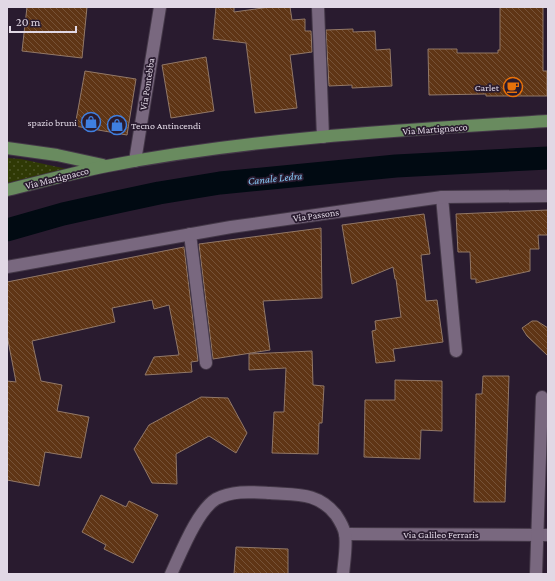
<svg xmlns="http://www.w3.org/2000/svg" width="555" height="581" font-family="'Crimson Pro',serif">
<defs>
<pattern id="grass-dots" width="8" height="8" patternUnits="userSpaceOnUse"><rect width="8" height="8" fill="#2f3905"/><path d="M2 2h.1M6 6h.1" fill="none" stroke="#4d5529" stroke-width="1.8" stroke-linecap="round"/></pattern>
<pattern id="building-back-hatch" width="6" height="6" patternUnits="userSpaceOnUse"><rect width="6" height="6" fill="#5f3515"/><path d="M-1 5l2 2M0 0l6 6M5-1l2 2" fill="none" stroke="#765237"/></pattern>
</defs>
<rect width="100%" height="100%" fill="#291b2f"/>
<path fill="url(#grass-dots)" d="M7,158l14,1 46,10 -60,14z"/>
<g fill="none" stroke-linecap="round" stroke-linejoin="round">
<path stroke="#010a12" stroke-width="23" d="M7,230l56,-16 54,-12 42,-9 61,-10 176,-17 152,-8"/>
</g>
<g fill="url(#building-back-hatch)" stroke="#927867">
<path d="M27,7h60l-5,51 -60,-7z"/>
<path d="M216,7h18v5l36,-5h20l2,13 13,-1v12h6l1,21 -22,3 7,53 -42,5 -9,-70 -33,-4z"/>
<path d="M500,7h43v64h4v25h-61v-2l-57,1 -1,-46h29v4h41v-3h2z"/>
<path d="M353,29v3l22,-1 1,19 14,-1 2,37 -40,2v-3l-23,1 -3,-56z"/>
<path d="M206,57l8,54 -43,7 -9,-53z"/>
<path d="M85,71l51,8 -9,56 -52,-9z"/>
<path d="M548,210v25h-10l1,14h-9v22l-54,12v-4h-5l-1,-27h-12l-2,-38z"/>
<path d="M424,214l6,40 -9,1 5,46 11,-1 6,42 -50,7 2,12 -19,2 -4,-32 4,-1 -1,-9 26,-4 -5,-38h-1l-2,-12 -41,17 -10,-59z"/>
<path d="M321,228l1,70 -59,3 7,49 -57,9 -14,-115z"/>
<path d="M184,247l14,114 -7,1 1,10 -47,3 9,-18 25,-2 -10,-50 -15,4 -2,-9 -40,8 3,14 -83,19 9,40 21,4 -5,26 32,6 -8,41 -36,-6 -6,34 -32,-6v-99l9,1 -9,-47v-53z"/>
<path d="M532,321h5l11,7v28l-21,-20 -5,-8z"/>
<path d="M312,351l1,34 11,1 -2,37h-3l-1,31 -46,-1 2,-41h10l2,-44 -37,2v-16z"/>
<path d="M483,376h26l-4,126h-31l2,-108h6z"/>
<path d="M395,380l47,1v50l-21,-1 -1,29 -56,-2 1,-57h30z"/>
<path d="M201,397l27,1 19,35 -11,20 -27,-17 -33,18 1,30 -25,-1 -18,-34 15,-24z"/>
<path d="M101,495l25,12 3,-6 29,14 -25,48 -29,-14 2,-4 -24,-13z"/>
<path d="M236,547l52,2v25h-54z"/>
</g>
<g fill="none" stroke-linecap="round" stroke-linejoin="round">
<g stroke="#443848" stroke-width="14">
<g id="minor">
<path d="M318,7l5,130"/>
<path d="M135,161l25,-154"/>
<path d="M442,197l14,154"/>
<path d="M190,234l16,129"/>
<path d="M7,267l224,-40 211,-30 106,-1"/>
<path d="M345,534l203,1"/>
<path d="M171,574c10,-21 26,-63 45,-75 17,-9 36,-7 54,-6 27,2 48,-1 66,22 4,6 8,13 9,19 2,10 -1,29 -2,40"/>
<path d="M536,574l6,-177"/>
</g>
</g>
<g stroke="#443848" stroke-width="14">
<g id="major">
<path d="M7,148l50,7 46,10"/>
<path d="M7,190c33,-8 66,-17 100,-24 145,-28 294,-36 441,-45"/>
</g>
</g>
<use href="#minor" stroke="#79687f" stroke-width="12"/>
<use href="#major" stroke="#698b5f" stroke-width="12"/>
</g>
<defs>
<g id="cafe-ring" transform="scale(1)"><circle r="9.5" fill="#291b2f" stroke="#e8710a" stroke-width="1.5"/><path d="M-5.5-4.5H6V0H3Q3 3.5 0 3.5H-2.5Q-5.5 3.5-5.5 0ZM3-3.2v2h1.7v-2ZM-6 4.5H4V6H-6Z" fill="#e8710a"/></g>
<g id="shop-ring" transform="scale(1)"><circle r="9.5" fill="#291b2f" stroke="#3f7fe0" stroke-width="1.5"/><path d="M-5-2.5h2.3a2.7 3.5 0 0 1 5.4 0H5L5.5 6h-11ZM-1.5-2.5h3a1.5 2.3 0 0 0-3 0Z" fill="#3f7fe0"/></g>
</defs>
<g fill-rule="evenodd">
<use href="#cafe-ring" x="513" y="87"/>
<use href="#shop-ring" x="91" y="122"/>
<use href="#shop-ring" x="117" y="125"/>
</g>
<g text-anchor="middle" dominant-baseline="central" stroke-width="3.5" stroke-linejoin="round" paint-order="stroke">
<g font-size="10" fill="#e1d8e5" stroke="#291b2f">
<text transform="translate(147 84) rotate(-81)">Via Pontebba</text>
<text transform="translate(435 129) rotate(-4)">Via Martignacco</text>
<text transform="translate(57 178) rotate(-14)">Via Martignacco</text>
<text transform="translate(316 215) rotate(-8)">Via Passons</text>
<text x="441" y="534">Via Galileo Ferraris</text>
</g>
<g font-size="10" fill="#e1d8e5" stroke="#291b2f" text-anchor="end">
<text x="499" y="87">Carlet</text>
<text x="77" y="122">spazio bruni</text>
<text x="131" y="125" text-anchor="start">Tecno Antincendi</text>
</g>
<g font-size="11" font-style="italic" fill="#85c6f4" stroke="#291b2f">
<text transform="translate(275 178) rotate(-6)">Canale Ledra</text>
</g>
</g>
<rect width="555" height="581" fill="none" stroke="#e1d8e5" stroke-width="16"/>
<path d="M10 26v6h66v-6" fill="none" stroke="#e1d8e5" stroke-width="2"/>
<text x="16" y="26" font-size="12" fill="#e1d8e5" stroke="#291b2f" stroke-width="3" paint-order="stroke">20 m</text>
</svg>
